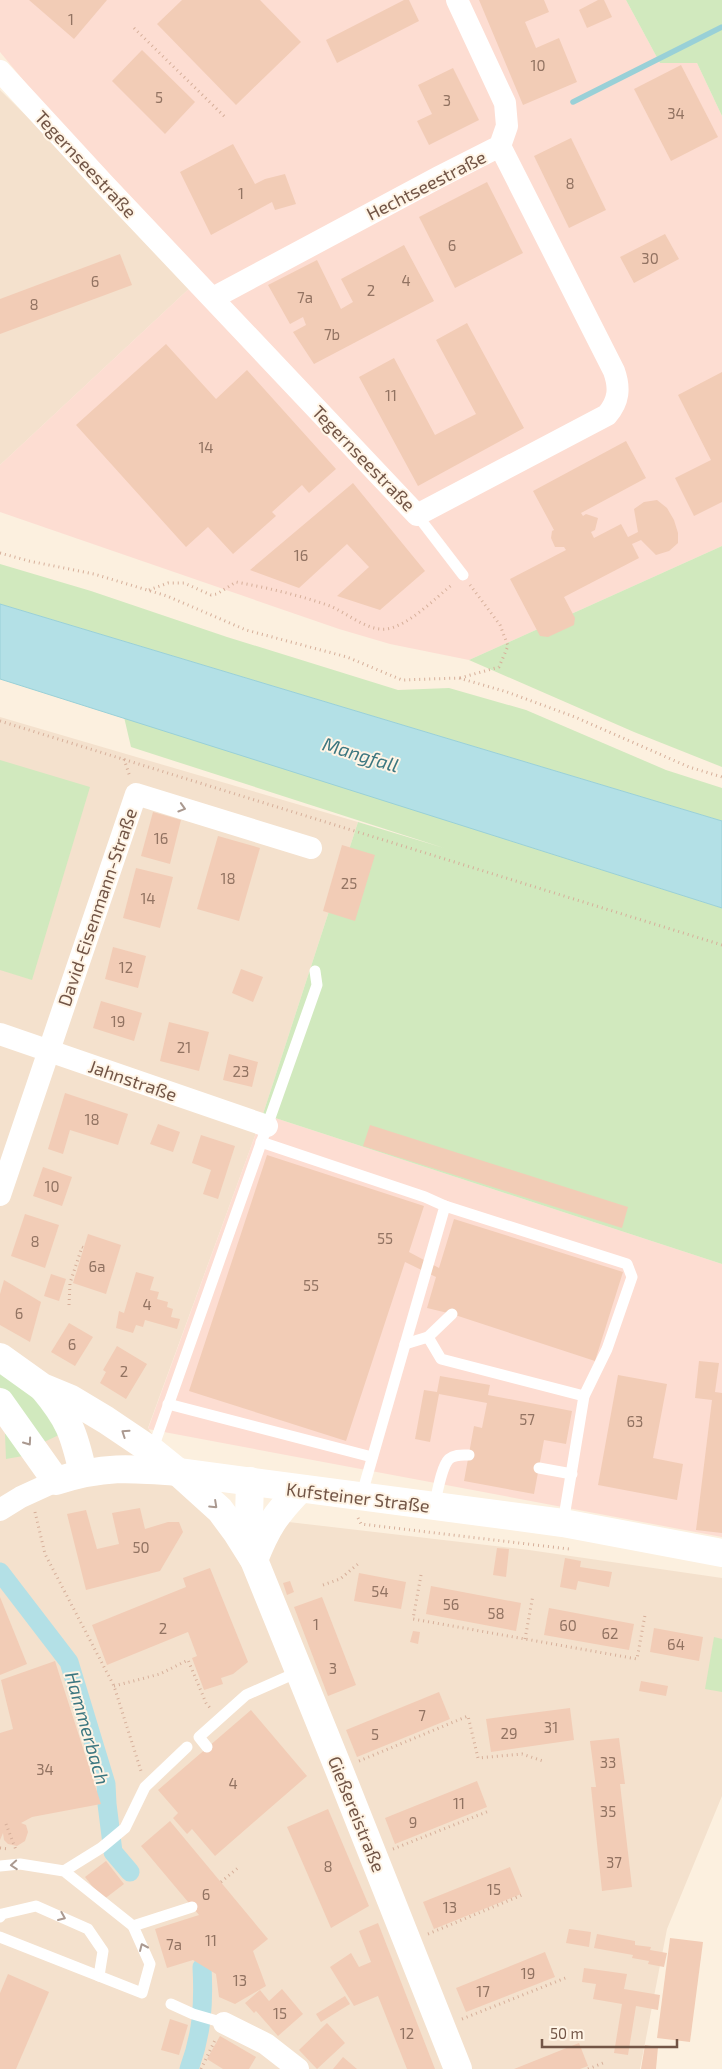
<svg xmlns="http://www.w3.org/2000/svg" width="722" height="2069" font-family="'Exo 2',sans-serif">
<rect width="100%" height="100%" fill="#fcf0df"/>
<g fill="#f4e1cd">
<path d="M0,90l141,139 52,56 -193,180z"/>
<path d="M0,717l358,105 -95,292 -115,314 55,84 326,38 193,28v218l-55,133 -27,140h-331l-10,-8 -14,8h-285z"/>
</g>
<g fill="#fdddd2">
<path d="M0,0h626l34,63h37l25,53v430l-253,114 -79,-16 -51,-15 -339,-117v-47l193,-180 -193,-233z"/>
<path d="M263,1114l459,150v273l-574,-108z"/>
</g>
<g fill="#d1e9be">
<path d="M626,0h96v116l-25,-53h-37z"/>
<path d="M722,546v221l-88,-35 -165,-72z"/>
<path d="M0,564l91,27 136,46 171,53 51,-2 77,22 140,60 56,18v33l-722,-217z"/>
<path d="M124,717l598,191v356l-459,-150 95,-292 86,26 -313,-101z"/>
<path d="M0,760l90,27 -58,193 -32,-10z"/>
<path d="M0,1371l44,33 17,30 -19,9 -42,-56z"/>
<path d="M5,1434h3l15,22 -17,3z"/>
<path d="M714,1637l8,2v53l-17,-3z"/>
</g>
<path fill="#b3e0e6" stroke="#99d0d7" d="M0,604l722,217v87l-722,-229z"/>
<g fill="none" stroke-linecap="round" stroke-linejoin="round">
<path stroke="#99d0d7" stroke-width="5.5" d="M573,102l149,-75"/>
<g stroke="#b3e0e6" stroke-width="19">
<path d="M0,1572l69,90 37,122 1,20 6,48 17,20"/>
<path d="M189,2069c13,-35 15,-65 13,-102"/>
</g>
</g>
<g fill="#f2ccb6">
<path d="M29,0h78l-33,39z"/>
<path d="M182,0h78l41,42 -65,63 -79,-81z"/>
<path d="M404,0h5l10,21 -82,42 -11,-23z"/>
<path d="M479,0h65l5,12 -24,10 11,26 23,-10 18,44 -54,23z"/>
<path d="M598,0h6l8,17 -25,11 -8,-18z"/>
<path d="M142,50l53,52 -30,32 -53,-53z"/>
<path d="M681,65l37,72 -47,24 -37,-72z"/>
<path d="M453,68l26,52 -50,25 -12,-24 15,-7 -14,-29z"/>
<path d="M571,138l35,72 -37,18 -35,-72z"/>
<path d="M233,144l22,40 10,-5 20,-5 11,30 -21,6 -3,-8 -61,33 -31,-63z"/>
<path d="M487,182l36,71 -68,35 -36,-71z"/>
<path d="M665,234l14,25 -45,24 -14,-26z"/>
<path d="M404,245l30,56 -120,63 -21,-32 13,-7 -3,-8 -13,7 -22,-39 49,-25 24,49 12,-7 -12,-23z"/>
<path d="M120,254l12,31 -132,49v-35z"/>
<path d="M467,323l57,105 -106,58 -59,-109 35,-19 41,77 41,-21 -40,-74z"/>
<path d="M166,344l50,55 31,-29 89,99 -27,24 -7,-8 -30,27 4,4 -43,38 -25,-27 -22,20 -110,-122z"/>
<path d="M722,372v130l-28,14 -19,-38 36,-18 -33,-65z"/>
<path d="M626,441l20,37 -65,35 2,3 3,-2 12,4 -3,12 -4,2 3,6 27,-14 7,13 10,-5 -4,-23 10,-7 13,-2 10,8 7,12 4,13v10l-9,8 -13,4 -15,-15 -9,4 7,14 -75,39 11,21 -1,7 -26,12 -8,-1 -30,-57 56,-29 -2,-3h-9l-4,-9 1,-7 2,-1 -21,-39z"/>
<path d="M353,483l72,88 -45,39 -43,-14 32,-29 -22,-23 -48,44 -49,-18z"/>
<path d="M153,812l28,8 -11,44 -29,-8z"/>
<path d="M218,836l42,12 -21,73 -42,-12z"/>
<path d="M342,845l33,10 -20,66 -32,-10z"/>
<path d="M136,868l37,9 -13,51 -37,-10z"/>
<path d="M113,947l33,9 -8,32 -33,-9z"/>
<path d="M241,969l22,8 -10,25 -21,-9z"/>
<path d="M101,1001l41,12 -8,28 -41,-13z"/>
<path d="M169,1022l40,10 -10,39 -39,-10z"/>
<path d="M229,1054l29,8 -6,25 -29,-7z"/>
<path d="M65,1093l63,21 -10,31 -48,-15 -7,24 -15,-5z"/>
<path d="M158,1124l22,8 -7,20 -23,-8z"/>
<path d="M370,1125l258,82 -6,21 -259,-82z"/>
<path d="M201,1135l34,11 -17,53 -15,-5 8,-24 -19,-7z"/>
<path d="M267,1155l157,51 -15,46 30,16 15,-49 169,53 -28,89 -143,-47 -25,-6 9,-31 -31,-15 -59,179 -157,-50z"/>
<path d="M43,1167l29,10 -10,29 -29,-10z"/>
<path d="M25,1214l34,11 -14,43 -34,-12z"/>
<path d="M88,1234l33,11 -15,49 -33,-11z"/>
<path d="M136,1272l18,5 -4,13 9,2 -2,7 11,3 -1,5 6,2 -2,8 9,2 -3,10 -32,-9 -2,7 -7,-2 -3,8 -17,-5 3,-17 5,2z"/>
<path d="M51,1274l15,5 -7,22 -15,-5z"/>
<path d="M4,1280l37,22 -11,40 -30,-17v-31z"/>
<path d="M69,1323l24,14 -18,29 -24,-14z"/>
<path d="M117,1346l30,18 -21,35 -26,-16 6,-11 -3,-2z"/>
<path d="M699,1361l20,2 -4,29 7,1v140l-26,-3 16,-130 -17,-2z"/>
<path d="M618,1375l49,9 -14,74 30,6 -6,36 -79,-15z"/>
<path d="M440,1376l50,9 -2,10 84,16 -6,33 -22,-4 -10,54 -70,-13 10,-55 8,2 5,-25 -48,-9 -9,48 -15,-3 9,-49 13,2z"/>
<path d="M140,1508l5,21 23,-7h11l4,10 -23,39 -74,19 -19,-76 19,-4 11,39 22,-5 -7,-31z"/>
<path d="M497,1548l12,1 -3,28 -13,-2z"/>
<path d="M565,1558l16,3 -1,6 32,5 -3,15 -31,-6 -2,9 -16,-3z"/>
<path d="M210,1568l38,94 -15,12 -12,4 2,6 -19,6 -12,-32 5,-2 -9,-24 -81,33 -15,-40 94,-38 -3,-9z"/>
<path d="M359,1573l47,9 -5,27 -47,-8z"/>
<path d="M290,1581l4,11 -7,3 -4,-12z"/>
<path d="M431,1586l90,17 -5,28 -90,-17z"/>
<path d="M0,1597l27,67 -27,11z"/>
<path d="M322,1597l34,88 -28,11 -34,-89z"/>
<path d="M549,1608l85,16 -5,26 -85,-15z"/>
<path d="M654,1628l49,9 -4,24 -49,-9z"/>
<path d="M413,1631l7,1 -2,12 -8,-2z"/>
<path d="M55,1661l46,143 -69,13 -11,6 5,2 2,7 -3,9 -8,5 -9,-2 -4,-4 -1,-7 -3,7v-107l13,-4 -12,-49z"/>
<path d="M641,1681l27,5 -2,10 -27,-5z"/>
<path d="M439,1692l11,27 -93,38 -11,-27z"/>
<path d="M570,1708l4,32 -83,12 -5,-33z"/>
<path d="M251,1710l56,66 -92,80 -23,-27 -5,5 -14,-16 5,-5 -20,-23z"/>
<path d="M619,1738l6,46h-5l12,103 -30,4 -11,-104h5l-6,-46z"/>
<path d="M477,1781l10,26 -92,37 -10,-26z"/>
<path d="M328,1809l41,97 -38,22 -44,-101z"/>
<path d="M170,1821l98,118 -15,12 13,35 -31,18 -16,-7 -3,-23 -23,-14 -26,8 -12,-39 44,-14 -58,-69z"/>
<path d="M106,1861l18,23 -21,16 -18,-23z"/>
<path d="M510,1867l11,27 -87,35 -11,-27z"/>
<path d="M378,1923l25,64 32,82h-28l-29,-73 -24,10 -24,-39 21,-14 8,14 12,-5 -12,-31z"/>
<path d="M569,1929l22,3 -2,15 -23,-4z"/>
<path d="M597,1934l38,7v4l16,2 -1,3 17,3 -3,14 -16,-3 1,-3 -17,-3 1,-3 -39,-7z"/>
<path d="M670,1938l33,4 -13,100 -33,-4z"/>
<path d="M545,1952l10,25 -89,35 -10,-24z"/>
<path d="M584,1968l43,6 -3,15 36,6 -2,15 -22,-4 -8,49 -14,-2 8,-49 -29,-5 3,-15 -14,-2z"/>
<path d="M8,1974l41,18 -33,77h-16v-76z"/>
<path d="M282,1989l21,25 -25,22 -22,-25 -2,2 -9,-10 15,-13 9,11z"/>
<path d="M345,1996l5,8 -29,18 -5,-8z"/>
<path d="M170,2019l18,6 -9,30 -18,-5z"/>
<path d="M327,2023l18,20 -28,26 -18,-19z"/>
<path d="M220,2036l36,21 -7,12h-26l-16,-10z"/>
<path d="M579,2043l9,23 -8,3h-66z"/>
<path d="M645,2045l13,2 -2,22h-15z"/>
<path d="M343,2057l14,12h-24z"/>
</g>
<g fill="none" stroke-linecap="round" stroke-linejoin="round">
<g stroke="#d6af9a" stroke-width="3" stroke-dasharray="1 4" stroke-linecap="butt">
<path d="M134,28l91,89"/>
<path d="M0,553l29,8 65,13 73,22 79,34 101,27 55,23 57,-2 48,14 68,25 114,50 33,10"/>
<path d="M149,590l19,-7h16l27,12 6,-1 19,-12c32,6 63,13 94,24 17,7 37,25 56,23 23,-3 49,-31 67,-45"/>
<path d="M460,678l39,-11 9,-21 -8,-21 -30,-40"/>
<path d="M0,721l722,224"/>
<path d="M124,759l6,18"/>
<path d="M69,1305l1,-22 12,-36 2,1"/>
<path d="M35,1512l10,42 69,132 27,85"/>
<path d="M358,1518l3,6 208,25"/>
<path d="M421,1575l-8,44 224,40 8,-44"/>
<path d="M323,1585l17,-6 18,-15"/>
<path d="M525,1639l8,-44"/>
<path d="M114,1686l46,-12 28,-14 18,43 4,5"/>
<path d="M359,1761l109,-45 10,42 44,-4 21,7"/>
<path d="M6,1824l10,26"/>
<path d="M0,1848l9,1"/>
<path d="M393,1849l96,-38"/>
<path d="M221,1882l18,-15"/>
<path d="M428,1934l94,-39"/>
<path d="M462,2019l106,-42"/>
<path d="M201,2069l14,-29"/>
<path d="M588,2069l15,-6"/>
</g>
<g stroke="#fff" stroke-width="11">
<path d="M417,515l46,60"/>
<path d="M261,1142l164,55 20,9 -84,291"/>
<path d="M445,1206l182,58 5,13 -25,72 -23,47 -21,127"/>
<path d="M428,1337l24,-23"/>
<path d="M405,1344l23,-7 13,22 143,37"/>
<path d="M168,1404l204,53"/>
<path d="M152,1451l165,-466 -2,-14"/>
<path d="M539,1468l33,6"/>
<path d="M434,1507c3,-12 7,-40 15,-48 6,-5 13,-4 20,-4"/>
<path d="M207,1747l-8,-10 47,-42 52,-23"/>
<path d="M0,1866l20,-2 44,7 69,55 17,38 -8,29 -142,-56"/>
<path d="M64,1871l37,-23 24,-20 20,-41 42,-40"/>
<path d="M0,1917l2,-3 34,-8 52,23 15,22 -4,25"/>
<path d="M133,1926l59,-19"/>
<path d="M171,2004l22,10 31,9"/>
</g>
<g stroke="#fff" stroke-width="22">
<path d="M0,71l104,113 313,331 190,-100c12,-14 13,-27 7,-44l-114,-225"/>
<path d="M213,298l226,-121 61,-31 7,-20 -2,-23 -48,-103"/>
<path d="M0,1034l267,92"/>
<path d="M0,1195l136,-401 175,54"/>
<path d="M0,1510l21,-13 35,-16"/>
<path d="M224,2023l42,21 32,25"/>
</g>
<g stroke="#fff" stroke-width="28">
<path d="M0,1357l42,30 29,12 35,21 46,31 26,21 42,38 17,23 17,27 86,212 118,297"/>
<path d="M43,1388c26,31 31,45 40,85"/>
<path d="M0,1402l56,79c47,-15 74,-13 122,-9l385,51 159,30"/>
<path d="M250,1481l-1,37 3,34"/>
<path d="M254,1560c13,-33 21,-45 46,-71"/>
</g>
</g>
<defs><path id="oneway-chevron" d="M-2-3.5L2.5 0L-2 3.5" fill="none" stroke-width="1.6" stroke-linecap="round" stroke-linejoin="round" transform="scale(1.25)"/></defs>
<g stroke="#aa9990">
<use href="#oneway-chevron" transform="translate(182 808) rotate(17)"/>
<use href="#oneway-chevron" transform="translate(125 1433) rotate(-146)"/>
<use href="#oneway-chevron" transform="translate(28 1442) rotate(55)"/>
<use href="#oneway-chevron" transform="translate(214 1505) rotate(43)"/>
<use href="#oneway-chevron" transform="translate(14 1865) rotate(176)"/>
<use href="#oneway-chevron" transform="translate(62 1917) rotate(23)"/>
<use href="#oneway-chevron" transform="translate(143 1947) rotate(-114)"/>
</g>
<g text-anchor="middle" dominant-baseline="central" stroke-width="4" stroke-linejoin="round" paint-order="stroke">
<g font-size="15" fill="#927362">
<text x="71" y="19">1</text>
<text x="538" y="65">10</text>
<text x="159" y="97">5</text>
<text x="447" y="100">3</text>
<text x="676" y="113">34</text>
<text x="570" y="183">8</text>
<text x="241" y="193">1</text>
<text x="452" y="245">6</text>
<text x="650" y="258">30</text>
<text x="406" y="280">4</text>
<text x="95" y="281">6</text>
<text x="371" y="290">2</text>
<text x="305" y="297">7a</text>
<text x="34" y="304">8</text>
<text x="332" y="334">7b</text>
<text x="391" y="395">11</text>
<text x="206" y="447">14</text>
<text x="301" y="555">16</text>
<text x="161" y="838">16</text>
<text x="228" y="878">18</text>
<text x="349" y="883">25</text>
<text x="148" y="898">14</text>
<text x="126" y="967">12</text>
<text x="118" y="1021">19</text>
<text x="184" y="1047">21</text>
<text x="241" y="1071">23</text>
<text x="92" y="1119">18</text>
<text x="52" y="1186">10</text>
<text x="385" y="1238">55</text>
<text x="35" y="1241">8</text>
<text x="97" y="1266">6a</text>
<text x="311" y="1285">55</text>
<text x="147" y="1304">4</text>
<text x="19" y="1313">6</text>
<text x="72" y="1344">6</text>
<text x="124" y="1371">2</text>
<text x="527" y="1419">57</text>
<text x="635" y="1421">63</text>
<text x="141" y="1547">50</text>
<text x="380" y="1591">54</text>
<text x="451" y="1604">56</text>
<text x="496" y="1613">58</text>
<text x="316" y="1624">1</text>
<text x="568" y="1625">60</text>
<text x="163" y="1628">2</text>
<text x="610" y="1633">62</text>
<text x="676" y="1644">64</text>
<text x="333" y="1668">3</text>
<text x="422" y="1715">7</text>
<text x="551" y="1727">31</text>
<text x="509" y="1733">29</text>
<text x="375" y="1734">5</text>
<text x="608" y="1762">33</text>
<text x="45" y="1769">34</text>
<text x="233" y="1783">4</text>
<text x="459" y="1803">11</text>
<text x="608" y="1811">35</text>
<text x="413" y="1822">9</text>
<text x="614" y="1862">37</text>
<text x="328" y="1866">8</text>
<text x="494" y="1889">15</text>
<text x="206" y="1894">6</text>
<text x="450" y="1907">13</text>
<text x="211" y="1940">11</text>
<text x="174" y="1944">7a</text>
<text x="528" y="1973">19</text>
<text x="240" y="1980">13</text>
<text x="483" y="1991">17</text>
<text x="280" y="2013">15</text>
<text x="407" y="2033">12</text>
</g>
<g font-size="18" fill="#725546" stroke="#fff4e5">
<text transform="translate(86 164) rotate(47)">Tegernseestraße</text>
<text transform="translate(426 185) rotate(-27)">Hechtseestraße</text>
<text transform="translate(364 458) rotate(46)">Tegernseestraße</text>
<text transform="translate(97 907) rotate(-71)">David-Eisenmann-Straße</text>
<text transform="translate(133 1080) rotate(19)">Jahnstraße</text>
<text transform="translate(358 1497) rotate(7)">Kufsteiner Straße</text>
<text transform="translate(357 1814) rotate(68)">Gießereistraße</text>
</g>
<g font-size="19" font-style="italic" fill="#3d7780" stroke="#fff4e5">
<text transform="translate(361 754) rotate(17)">Mangfall</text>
<text transform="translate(88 1728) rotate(74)">Hammerbach</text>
</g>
</g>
<path d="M542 2039v8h135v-8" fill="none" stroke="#725546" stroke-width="2.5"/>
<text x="550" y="2039" font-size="15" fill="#725546" stroke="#fff4e5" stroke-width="4" paint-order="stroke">50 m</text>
</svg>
